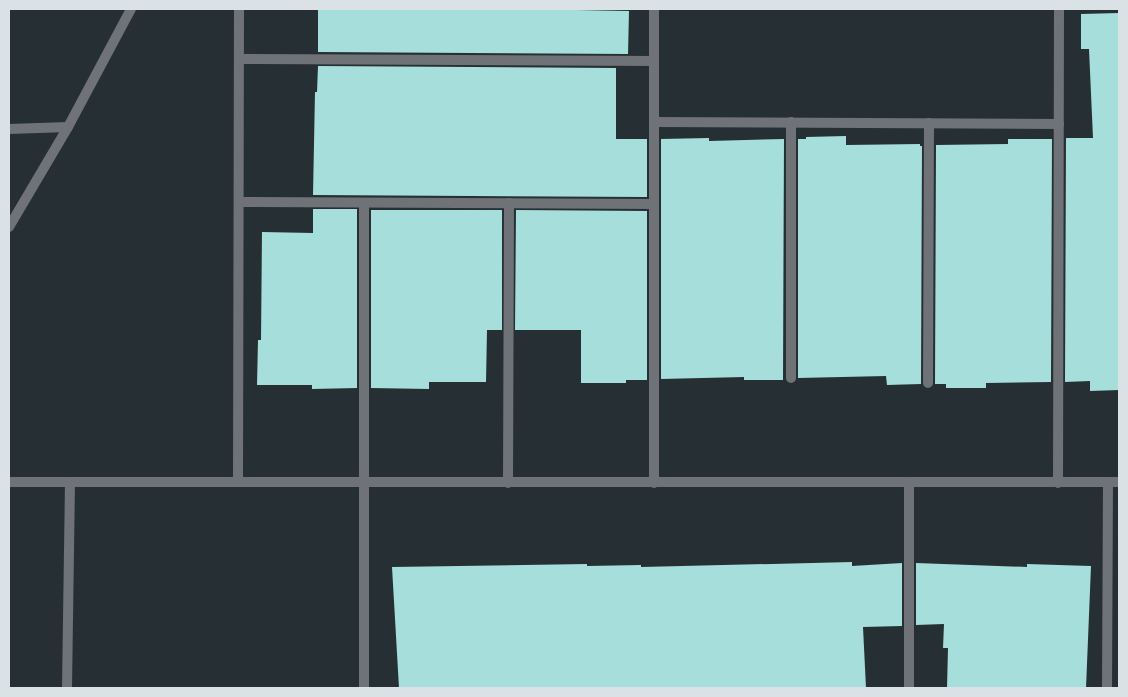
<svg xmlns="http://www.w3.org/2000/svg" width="1128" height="697" font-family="'IBM Plex Serif',serif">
<rect width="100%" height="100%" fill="#263034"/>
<g fill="#a5dedb">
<path d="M318,9h258v1l53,1 -1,43 -310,-2z"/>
<path d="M1119,13v377l-29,1v-10l-25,1 1,-244h27l-4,-89h-8v-35z"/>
<path d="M318,66l298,2v71h31v58l-334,-2 2,-103h2z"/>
<path d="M846,136v9l74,-1v2h2l-1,238 -34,1 -1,-9 -88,2v-239h8v-2z"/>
<path d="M709,138v3l75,-2 -1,241h-39v-3l-83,2v-240z"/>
<path d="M1008,139h44l-1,243 -65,1v5h-40v-4h-11l1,-239 72,-1z"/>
<path d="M313,209h44v179l-45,1v-4h-55l1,-45h3l1,-108 51,1z"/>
<path d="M371,210h131v120h-15l-1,52h-57v7l-58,-1z"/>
<path d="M516,210l131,1v169h-21v3h-45v-53h-66z"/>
<path d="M852,562v4l50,-3v63l-39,1 3,61h-467l-7,-121 195,-3v2l54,-1v2z"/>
<path d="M916,563l111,4v-3l64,2 -5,122h-139l1,-40h-5l1,-24 -28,1z"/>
</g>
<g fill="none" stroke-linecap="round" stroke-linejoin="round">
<g stroke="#6f7276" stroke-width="10">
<path d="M239,59l415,2"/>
<path d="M655,122l404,2"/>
<path d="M791,122v256"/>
<path d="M9,129l59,-2"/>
<path d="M239,202l415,2"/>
<path d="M9,227l59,-100 63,-118"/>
<path d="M928,383l1,-260"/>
<path d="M9,482h1110"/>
<path d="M238,482l1,-473"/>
<path d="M508,483l1,-280"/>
<path d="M654,483v-474"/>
<path d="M1058,483l1,-474"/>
<path d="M67,688l3,-206"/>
<path d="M364,688v-485"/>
<path d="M909,688v-206"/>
<path d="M1107,688l1,-206"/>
</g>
</g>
<rect width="1128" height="697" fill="none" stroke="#dbe2e5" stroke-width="20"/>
</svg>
